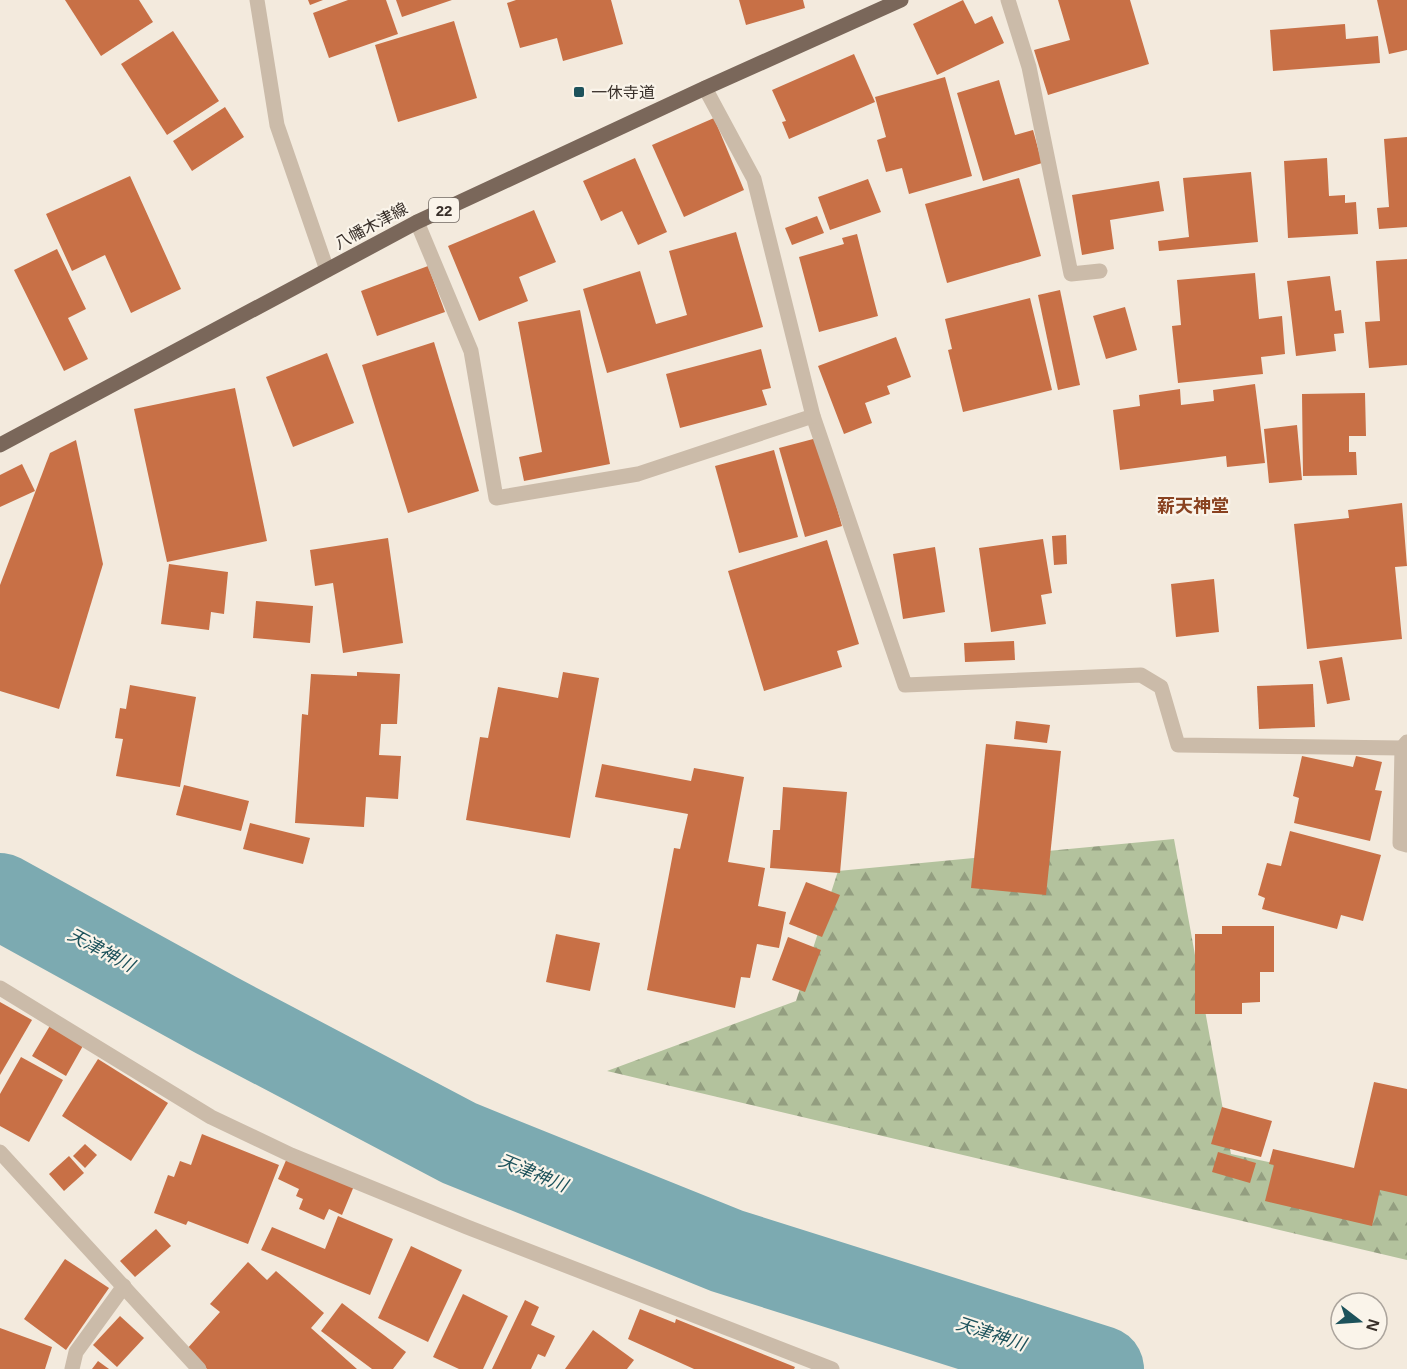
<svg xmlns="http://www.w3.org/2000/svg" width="1407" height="1369" font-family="Helvetica,'Noto Sans JP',sans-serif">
<defs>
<pattern id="forest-firs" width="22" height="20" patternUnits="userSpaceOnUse" patternTransform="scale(1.5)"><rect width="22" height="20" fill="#b3c29d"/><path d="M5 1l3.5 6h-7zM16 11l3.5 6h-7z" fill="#939e80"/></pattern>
</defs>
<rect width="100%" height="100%" fill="#f3eadd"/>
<path fill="url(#forest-firs)" d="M1174,839l57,315 176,38v68l-800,-189 189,-70 42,-130z"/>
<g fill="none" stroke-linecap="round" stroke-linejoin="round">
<path stroke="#7caab1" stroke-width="86" d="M0,896l216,119 243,128 268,108 374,118"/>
</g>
<g fill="#c87046">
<path d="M65,0h74l14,22 -52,34z"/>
<path d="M308,0h15l-13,5z"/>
<path d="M348,0h38l12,34 -69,24 -16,-45z"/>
<path d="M396,0h56l-50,17z"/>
<path d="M516,0h95l12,44 -60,17 -6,-23 -37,10 -13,-45z"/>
<path d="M739,0h64l2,8 -59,17z"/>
<path d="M963,0l12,24 17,-8 12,27 -67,32 -24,-51z"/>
<path d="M1058,0h72l19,64 -101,31 -14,-45 36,-10z"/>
<path d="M1377,0h30v50l-18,4z"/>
<path d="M454,21l23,77 -79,24 -23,-77z"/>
<path d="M1345,24l1,15 32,-3 2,27 -107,8 -3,-41z"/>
<path d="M173,31l46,70 -52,34 -46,-71z"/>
<path d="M854,54l21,48 -86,37 -7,-17 4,-1 -14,-31z"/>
<path d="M945,77l27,99 -63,18 -7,-26 -16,4 -9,-32 9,-3 -11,-40z"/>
<path d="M999,80l16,55 18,-5 9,33 -59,18 -26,-88z"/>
<path d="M225,107l19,30 -52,34 -19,-30z"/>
<path d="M714,118l30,72 -60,27 -32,-72z"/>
<path d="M1407,137v90l-28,2 -2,-21 12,-1 -5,-68z"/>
<path d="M635,158l32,74 -29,13 -16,-34 -21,10 -18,-40z"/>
<path d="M1327,158l2,38 16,-1v8l11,-1 2,32 -70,4 -4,-77z"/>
<path d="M1251,172l7,70 -99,9 -1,-10 31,-4 -6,-59z"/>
<path d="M130,176l51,113 -50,24 -26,-58 -33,16 -26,-57z"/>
<path d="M1019,178l22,78 -94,27 -22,-79z"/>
<path d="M868,179l13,33 -51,18 -12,-33z"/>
<path d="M1159,181l5,30 -54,9 4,29 -32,6 -10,-60z"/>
<path d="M534,210l22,52 -37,15 9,24 -49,20 -31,-75z"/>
<path d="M817,216l7,17 -32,12 -7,-17z"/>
<path d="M736,232l27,95 -156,46 -24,-84 57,-18 16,53 31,-9 -18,-64z"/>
<path d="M857,234l21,82 -59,16 -20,-75 45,-13 -2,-6z"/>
<path d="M57,249l29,60 -18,9 20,41 -24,12 -50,-101z"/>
<path d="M1407,259v106l-38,3 -4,-46 15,-1 -4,-60z"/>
<path d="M428,266l17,46 -68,24 -16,-45z"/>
<path d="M1255,273l4,46 23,-3 3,38 -24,3 2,17 -85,9 -6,-57 9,-1 -4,-45z"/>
<path d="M1330,276l5,35 6,-1 3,23 -10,1 2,17 -40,5 -9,-75z"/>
<path d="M1060,290l20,95 -22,5 -20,-95z"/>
<path d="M1030,298l22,92 -89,22 -15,-62 4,-1 -7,-30z"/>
<path d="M1125,307l12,43 -31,9 -13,-43z"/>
<path d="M580,310l30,154 -86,17 -5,-24 23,-5 -24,-130z"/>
<path d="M896,337l15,40 -24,9 3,8 -25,9 7,20 -28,11 -26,-68z"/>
<path d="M434,342l45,149 -71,22 -46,-148z"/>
<path d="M761,349l10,39 -9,2 5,15 -87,23 -14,-54z"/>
<path d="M327,353l27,70 -61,24 -27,-70z"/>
<path d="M1255,384l10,79 -38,4 -1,-11 -106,14 -7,-60 27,-4 -1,-11 41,-6 1,16 33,-4 -1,-11z"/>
<path d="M235,388l32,153 -100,21 -33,-153z"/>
<path d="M1365,393l1,43h-17v16h7l1,23 -54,1 -1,-82z"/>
<path d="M1297,425l5,55 -33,3 -5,-54z"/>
<path d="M817,438l25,88 -37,11 -26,-89z"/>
<path d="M76,440l27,124 -44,145 -59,-18v-106l50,-132z"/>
<path d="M774,450l24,87 -59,16 -24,-87z"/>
<path d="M22,464l13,27 -35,16v-32z"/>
<path d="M1402,503l5,63 -12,1 7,72 -95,10 -13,-125 55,-6 -1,-8z"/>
<path d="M1066,535l1,29 -13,1 -2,-29z"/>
<path d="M388,538l15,105 -60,10 -10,-70 -18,3 -5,-36z"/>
<path d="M1043,539l9,54 -11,2 5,29 -55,8 -12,-84z"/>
<path d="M827,540l32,104 -22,7 5,16 -78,24 -36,-120z"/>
<path d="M935,547l10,65 -42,7 -10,-65z"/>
<path d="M169,564l59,8 -4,42 -13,-2 -2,18 -48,-6z"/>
<path d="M1214,579l5,53 -43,5 -5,-53z"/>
<path d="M256,601l57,5 -3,37 -57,-5z"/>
<path d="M1014,641l1,19 -50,2 -1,-19z"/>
<path d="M1342,657l8,43 -23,4 -8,-43z"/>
<path d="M357,672l43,2 -3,50h-16l-2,31 22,1 -3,43 -32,-2 -2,30 -69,-4 7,-109 6,1 3,-41 46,2z"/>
<path d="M563,672l36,6 -29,160 -104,-18 14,-83 8,1 10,-51 60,11z"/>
<path d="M1313,684l2,43 -56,2 -2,-43z"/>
<path d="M130,685l66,12 -16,90 -64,-11 7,-37 -8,-1 5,-30 6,1z"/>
<path d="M1016,721l34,4 -3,18 -33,-4z"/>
<path d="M986,744l75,7 -15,144 -75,-7z"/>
<path d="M1302,756l51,11 3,-11 26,6 -7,28 7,1 -12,50 -76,-18 5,-25 -6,-2z"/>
<path d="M602,764l89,17 3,-13 50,9 -16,85 37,6 -7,38 28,6 -7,36 -22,-4 -7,34 -9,-1 -6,31 -88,-18 27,-142 6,1 8,-35 -93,-17z"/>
<path d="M184,785l65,16 -8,30 -65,-16z"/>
<path d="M783,787l64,5 -7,81 -70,-5 3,-38h7z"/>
<path d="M250,823l60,15 -7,26 -60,-15z"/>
<path d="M1290,831l91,24 -18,66 -22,-6 -4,14 -75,-20 3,-11 -7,-3 9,-32 14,3z"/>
<path d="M806,882l34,13 -18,42 -33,-13z"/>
<path d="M1222,926h52v46h-14v30l-18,1v11h-47v-80h27z"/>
<path d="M556,934l44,9 -10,48 -44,-9z"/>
<path d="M788,937l33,13 -16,42 -33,-12z"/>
<path d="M0,1002l32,18 -32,55z"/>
<path d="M51,1024l33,20 -18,32 -34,-20z"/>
<path d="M21,1057l42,23 -34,62 -29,-16v-32z"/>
<path d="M98,1059l70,44 -37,58 -69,-45z"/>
<path d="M1374,1082l33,7v107l-27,-6 -8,36 -107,-25 9,-36 -5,-1 4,-15 81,19z"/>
<path d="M1222,1107l50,14 -11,36 -50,-13z"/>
<path d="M202,1134l77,31 -31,79 -60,-23 -2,4 -32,-12 14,-38 6,2 6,-16 11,4z"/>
<path d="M85,1144l12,11 -12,13 -12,-12z"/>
<path d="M1218,1152l38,11 -6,20 -38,-11z"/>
<path d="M69,1156l15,17 -20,18 -15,-17z"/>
<path d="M287,1158l67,28 -12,29 -13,-6 -5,11 -25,-11 4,-10 -7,-3 3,-7 -21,-10z"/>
<path d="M338,1216l55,23 -23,56 -109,-45 11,-23 53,22z"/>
<path d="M156,1229l15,17 -36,31 -15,-16z"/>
<path d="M411,1246l51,24 -34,72 -50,-24z"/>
<path d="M65,1259l44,29 -43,62 -42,-31z"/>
<path d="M248,1262l19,18 9,-9 48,42 -13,15 46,41h-150l-21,-19 34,-38 -10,-8z"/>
<path d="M463,1294l45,22 -25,53h-24l-26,-12z"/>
<path d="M525,1300l14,7 -8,18 24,11 -10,21 -7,-3 -7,15h-39z"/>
<path d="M342,1303l64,49 -13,17h-21l-51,-38z"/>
<path d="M640,1309l35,14 1,-4 119,48 -1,2h-100l-66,-30z"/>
<path d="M120,1316l24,22 -27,29 -24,-22z"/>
<path d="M0,1328l52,19 -7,22h-45z"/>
<path d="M593,1330l41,30 -7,9h-62z"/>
<path d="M98,1361l11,8h-17z"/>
</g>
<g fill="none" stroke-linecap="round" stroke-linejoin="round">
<g stroke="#cbbba9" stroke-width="15">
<path d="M257,0l20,125 50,145"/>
<path d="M1008,0l21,67 42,207 29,-3"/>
<path d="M705,88l49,91 59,237 92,269 236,-10 20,12 17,58 224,3"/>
<path d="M417,222l54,129 25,147 142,-24 175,-58"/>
<path d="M1407,742l-5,6 -2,95 7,2"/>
<path d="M0,988l211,129 80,38 176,72 365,142"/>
<path d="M0,1152l199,217"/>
<path d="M72,1369l4,-17 48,-66"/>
</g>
<path stroke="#7a675a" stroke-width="15" d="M0,445l417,-223 288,-134 196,-88"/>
</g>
<rect fill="#1d525b" stroke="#faf4ea" stroke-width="2" x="573" y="86" width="12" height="12" rx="3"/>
<g text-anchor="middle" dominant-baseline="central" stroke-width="4.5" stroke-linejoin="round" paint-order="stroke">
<rect fill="#faf4ea" stroke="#726a63" stroke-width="1.5" x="429" y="198" width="30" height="24" rx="4.5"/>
<g font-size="15" font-weight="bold" fill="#382f29">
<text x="444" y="210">22</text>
</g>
<g font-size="16" fill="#382f29" stroke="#faf4ea" text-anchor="start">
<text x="591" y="92">一休寺道</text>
</g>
<g font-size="16" fill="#382f29" stroke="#faf4ea">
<text transform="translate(371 226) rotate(-28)">八幡木津線</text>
</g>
<g font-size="18" font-weight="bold" fill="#894220" stroke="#faf4ea">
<text x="1193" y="506">薪天神堂</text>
</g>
<g font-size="18" font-style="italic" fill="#1d525b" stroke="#faf4ea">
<text transform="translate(101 950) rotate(28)">天津神川</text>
<text transform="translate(533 1173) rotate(22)">天津神川</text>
<text transform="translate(991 1334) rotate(18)">天津神川</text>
</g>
</g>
<g transform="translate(1359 1321) rotate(107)"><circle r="28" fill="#faf4ea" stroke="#aca59d" stroke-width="1.5"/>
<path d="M0-4.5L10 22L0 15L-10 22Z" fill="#1d525b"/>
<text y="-9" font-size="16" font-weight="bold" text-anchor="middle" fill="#382f29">N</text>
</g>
</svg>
